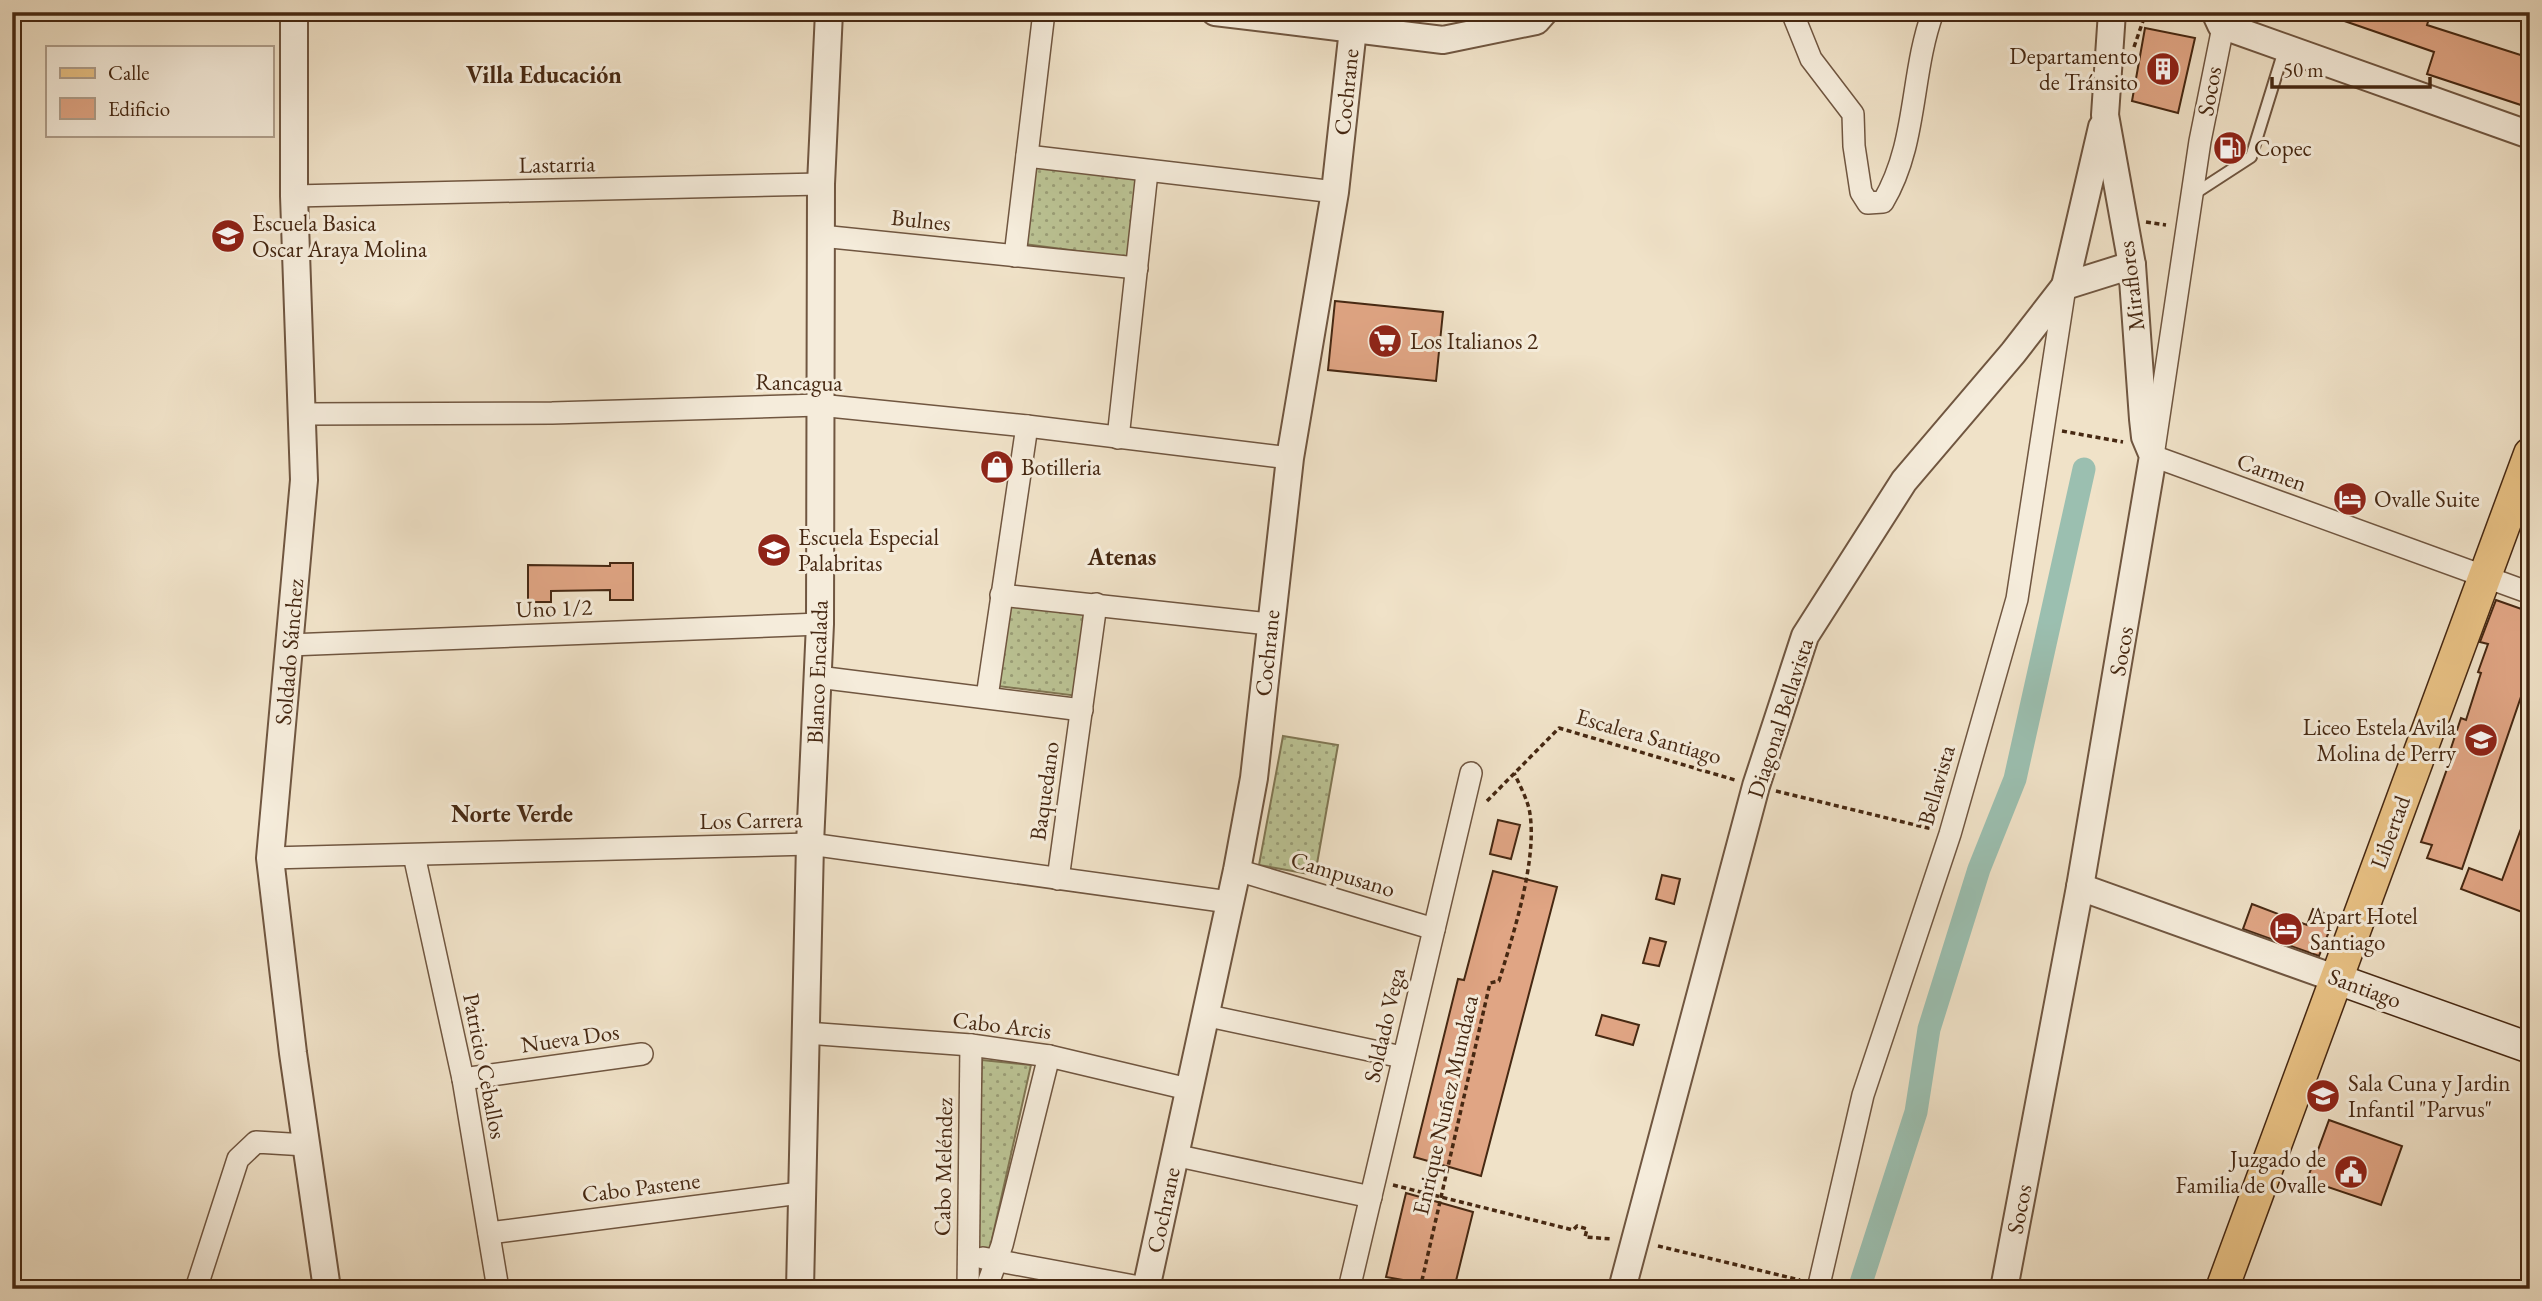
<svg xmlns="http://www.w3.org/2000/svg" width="2542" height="1301" font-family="'EB Garamond',serif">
<defs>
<pattern id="grass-dots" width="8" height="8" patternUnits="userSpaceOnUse" patternTransform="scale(1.75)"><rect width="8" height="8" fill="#bbc394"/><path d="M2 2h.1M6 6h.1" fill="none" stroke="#9a9e77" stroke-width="1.8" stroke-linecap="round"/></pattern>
</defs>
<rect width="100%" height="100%" fill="#f0e2c8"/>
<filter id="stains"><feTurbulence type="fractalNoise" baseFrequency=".00286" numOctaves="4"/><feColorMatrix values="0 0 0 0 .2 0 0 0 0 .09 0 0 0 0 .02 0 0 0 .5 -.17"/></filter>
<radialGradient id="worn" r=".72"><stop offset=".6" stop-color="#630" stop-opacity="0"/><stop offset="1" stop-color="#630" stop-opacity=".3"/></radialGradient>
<g fill="url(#grass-dots)" stroke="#807653" stroke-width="2">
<path d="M1035,166l106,14 -10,78 -107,-14z"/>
<path d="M1008,602l81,10 -11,84 -81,-10z"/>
<path d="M1283,736l55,9 -23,130 -56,-10z"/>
<path d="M982,1060l49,5 -41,183 -15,2z"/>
</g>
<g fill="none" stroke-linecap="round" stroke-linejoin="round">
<path stroke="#9bbfb0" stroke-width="23" d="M1859,1289l57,-177 13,-83 50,-160 36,-90 69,-310"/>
</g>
<g fill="#e0a584" stroke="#462812" stroke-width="2">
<path d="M2327,12h104l-4,13 103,33v50l-103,-34 7,-22 -107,-37z"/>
<path d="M2145,28l50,10 -17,75 -46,-12z"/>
<path d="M1335,301l108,11 -7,69 -108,-11z"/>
<path d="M610,563h23v37h-23v-10l-59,1v11h-23v-37l82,1z"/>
<path d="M2496,600l34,12v78l-6,-2 -62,181 -35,-11 5,-13 -11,-3 32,-90 -3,-1 11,-33 5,2 15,-47 -3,-1 10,-28 -8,-2z"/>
<path d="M2528,810h2v105l-69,-26 8,-21 33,12z"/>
<path d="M1498,820l22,5 -9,34 -21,-5z"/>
<path d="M1493,871l64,16 -76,289 -67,-19 44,-178 6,1z"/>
<path d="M1662,875l18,4 -6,25 -18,-5z"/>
<path d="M2252,904l55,21 6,-16 22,8 -16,39 -76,-27z"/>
<path d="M1650,938l16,4 -7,24 -16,-3z"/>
<path d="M1602,1015l37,10 -6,20 -37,-10z"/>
<path d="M2329,1120l73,26 -21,59 -74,-25z"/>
<path d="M1406,1193l67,19 -19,77 -68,-12z"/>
</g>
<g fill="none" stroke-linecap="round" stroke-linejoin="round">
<g stroke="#705640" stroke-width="14">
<path id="service" d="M2194,194l57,-37 34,-110"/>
</g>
<g stroke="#705640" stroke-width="24">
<g id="minor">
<path d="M1792,12l19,47 42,55 1,32 7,46 7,11 15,-1c35,-59 27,-127 50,-190"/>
<path d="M2226,12l-26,129 -47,315 377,137"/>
<path d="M1385,33l2,-21"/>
<path d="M1027,156l308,36"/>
<path d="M294,196l527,-12"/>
<path d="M821,236l316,32"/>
<path d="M1015,256l29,-244"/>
<path d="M304,414l248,-1 267,-8 208,21 263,32"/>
<path d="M1118,438l29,-266"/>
<path d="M1001,595l268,29"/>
<path d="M289,645l531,-21"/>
<path d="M818,677l264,33"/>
<path d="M987,697l40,-271"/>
<path d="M414,855l49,224 35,210"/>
<path d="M270,858l540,-14 419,58"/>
<path d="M1237,870l197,59"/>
<path d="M1058,879l38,-275"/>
<path d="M1204,1015l198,42"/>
<path d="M806,1033l165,12 78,11 139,33"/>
<path d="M463,1079l179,-25"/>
<path d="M1174,1155l197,42"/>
<path d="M489,1233l311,-40"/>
<path d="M983,1258l167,31"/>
<path d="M196,1289l42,-130 18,-17 50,3"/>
<path d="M968,1289l3,-244"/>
<path d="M986,1289l16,-44 47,-189"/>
<path d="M1349,1289l122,-516"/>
<path d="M1818,1289l45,-194 87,-261 67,-235 48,-312"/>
</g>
</g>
<g stroke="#705640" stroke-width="30">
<g id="tertiary">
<path d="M294,12v184l10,284 -34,378 23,195 34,236"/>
<path d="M1215,12l228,28 93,-19 8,-9"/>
<path d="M2215,12l6,13 309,110"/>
<path d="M2065,286l37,-159"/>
<path d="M2080,887l257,92"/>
<path d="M800,1289l10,-445 10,-220 1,-440 8,-172"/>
<path d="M1146,1289l91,-419 17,-92 36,-320 45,-266 18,-163"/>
<path d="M1622,1289l134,-503 49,-150 99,-155 109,-128 52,-67 67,-21"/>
<path d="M2004,1289l76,-402 73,-431 -8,-19 -2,-18 -11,-154 -27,-150 7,-103"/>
</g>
</g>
<g stroke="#462812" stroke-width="33">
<path id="secondary" d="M2337,979l193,69"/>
</g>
<g stroke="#462812" stroke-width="35">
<path id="primary" d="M2222,1289l308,-835"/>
</g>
<g stroke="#462812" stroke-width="3.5" stroke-dasharray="5 3.5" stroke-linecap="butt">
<path d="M2134,47l10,-29 22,-6"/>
<path d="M2146,222l20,3"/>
<path d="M2062,431l61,11"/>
<path d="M1776,791l156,38"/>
<path d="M1487,801l72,-73 176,52"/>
<path d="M1393,1185l180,45 4,-4 10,3 -2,8 28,2"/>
<path d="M1658,1246l142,34"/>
<path d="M1420,1289l70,-306 9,-2c14,-46 38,-119 31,-167 -2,-14 -10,-28 -16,-41"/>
</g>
<use href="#service" stroke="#f5ecdb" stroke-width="10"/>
<use href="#minor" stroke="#f5ecdb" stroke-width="21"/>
<use href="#tertiary" stroke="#f5ecdb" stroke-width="26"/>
<use href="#secondary" stroke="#f5ecdb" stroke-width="30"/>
<use href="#primary" stroke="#e8c184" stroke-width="32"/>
</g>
<defs>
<g id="building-disc" transform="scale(1.75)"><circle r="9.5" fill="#8f2418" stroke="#f5ecdb"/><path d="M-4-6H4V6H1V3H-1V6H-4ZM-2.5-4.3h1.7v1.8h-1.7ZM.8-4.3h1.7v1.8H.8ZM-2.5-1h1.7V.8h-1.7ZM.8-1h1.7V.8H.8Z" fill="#fff"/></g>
<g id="fuel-disc" transform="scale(1.75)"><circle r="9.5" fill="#8f2418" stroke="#f5ecdb"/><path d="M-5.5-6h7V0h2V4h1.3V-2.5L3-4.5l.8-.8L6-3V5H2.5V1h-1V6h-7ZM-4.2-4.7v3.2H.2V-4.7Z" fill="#fff"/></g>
<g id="school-disc" transform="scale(1.75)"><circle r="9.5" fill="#8f2418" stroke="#f5ecdb"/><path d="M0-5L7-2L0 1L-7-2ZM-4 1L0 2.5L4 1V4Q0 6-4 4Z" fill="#fff"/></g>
<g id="supermarket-disc" transform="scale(1.75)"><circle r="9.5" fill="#8f2418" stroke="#f5ecdb"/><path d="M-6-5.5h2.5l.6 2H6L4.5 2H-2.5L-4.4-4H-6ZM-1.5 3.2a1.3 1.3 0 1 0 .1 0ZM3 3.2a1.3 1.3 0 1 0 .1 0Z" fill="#fff"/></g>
<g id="shop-disc" transform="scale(1.75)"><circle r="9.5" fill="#8f2418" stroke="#f5ecdb"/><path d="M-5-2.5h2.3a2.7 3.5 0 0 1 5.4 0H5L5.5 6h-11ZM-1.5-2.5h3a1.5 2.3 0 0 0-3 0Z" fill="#fff"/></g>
<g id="hotel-disc" transform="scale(1.75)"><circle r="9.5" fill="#8f2418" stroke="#f5ecdb"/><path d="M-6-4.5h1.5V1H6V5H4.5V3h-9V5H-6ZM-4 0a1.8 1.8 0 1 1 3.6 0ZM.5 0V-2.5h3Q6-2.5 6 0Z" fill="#fff"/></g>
<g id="civic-disc" transform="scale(1.75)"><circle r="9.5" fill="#8f2418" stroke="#f5ecdb"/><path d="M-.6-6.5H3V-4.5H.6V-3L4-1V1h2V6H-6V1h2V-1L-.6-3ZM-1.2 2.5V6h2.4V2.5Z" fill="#fff"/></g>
</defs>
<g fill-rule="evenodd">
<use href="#building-disc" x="2163" y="69"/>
<use href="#fuel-disc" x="2230" y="148"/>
<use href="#school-disc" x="228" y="236"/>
<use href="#supermarket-disc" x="1385" y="341"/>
<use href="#shop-disc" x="997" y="467"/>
<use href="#hotel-disc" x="2350" y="499"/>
<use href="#school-disc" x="774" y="550"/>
<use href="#school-disc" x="2481" y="740"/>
<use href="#hotel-disc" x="2286" y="929"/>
<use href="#school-disc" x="2323" y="1096"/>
<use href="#civic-disc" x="2351" y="1172"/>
</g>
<g text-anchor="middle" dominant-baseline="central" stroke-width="6" stroke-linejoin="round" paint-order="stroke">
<g font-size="23" fill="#462812" stroke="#f5ecdb" text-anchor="start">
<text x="2138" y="56" text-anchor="end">Departamento<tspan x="2138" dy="26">de Tránsito</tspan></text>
<text x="2254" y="148">Copec</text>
<text x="252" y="223">Escuela Basica<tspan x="252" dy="26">Oscar Araya Molina</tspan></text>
<text x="1410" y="341">Los Italianos 2</text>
<text x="1021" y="467">Botilleria</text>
<text x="2374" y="499">Ovalle Suite</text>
<text x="798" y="537">Escuela Especial<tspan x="798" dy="26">Palabritas</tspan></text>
<text x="2456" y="727" text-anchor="end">Liceo Estela Avila<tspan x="2456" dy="26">Molina de Perry</tspan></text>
<text x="2310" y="916">Apart Hotel<tspan x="2310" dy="26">Santiago</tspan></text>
<text x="2348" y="1083">Sala Cuna y Jardin<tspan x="2348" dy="26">Infantil "Parvus"</tspan></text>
<text x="2326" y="1159" text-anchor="end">Juzgado de<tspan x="2326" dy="26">Familia de Ovalle</tspan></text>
</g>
<g font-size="23" fill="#462812" stroke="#f5ecdb">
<text transform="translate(2209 91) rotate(-80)">Socos</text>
<text transform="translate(1346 92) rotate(-84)">Cochrane</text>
<text transform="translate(557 164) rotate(-1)">Lastarria</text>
<text transform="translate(921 220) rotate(6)">Bulnes</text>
<text transform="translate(2131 286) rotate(-97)">Miraflores</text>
<text transform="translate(799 382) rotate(1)">Rancagua</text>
<text transform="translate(2272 472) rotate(20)">Carmen</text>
<text transform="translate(554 608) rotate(-2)">Uno 1/2</text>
<text transform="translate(2121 651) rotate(-80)">Socos</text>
<text transform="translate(289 652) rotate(-85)">Soldado Sánchez</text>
<text transform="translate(1267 653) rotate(-84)">Cochrane</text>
<text transform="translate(817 672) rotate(-88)">Blanco Encalada</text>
<text transform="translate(1780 718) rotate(-72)">Diagonal Bellavista</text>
<text transform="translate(1649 736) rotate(16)">Escalera Santiago</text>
<text transform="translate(1936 785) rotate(-74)">Bellavista</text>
<text transform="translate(1044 791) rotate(-82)">Baquedano</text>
<text transform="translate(751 820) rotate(-1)">Los Carrera</text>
<text transform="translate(2390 832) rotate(-70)">Libertad</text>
<text transform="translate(1343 874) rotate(17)">Campusano</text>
<text transform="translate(2365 988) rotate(20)">Santiago</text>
<text transform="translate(1002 1025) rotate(7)">Cabo Arcis</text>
<text transform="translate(1384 1025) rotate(-77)">Soldado Vega</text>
<text transform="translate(570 1038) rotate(-8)">Nueva Dos</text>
<text transform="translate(485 1066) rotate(79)">Patricio Ceballos</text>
<text transform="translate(1445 1105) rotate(-77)">Enrique Nuñez Mundaca</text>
<text transform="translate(943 1167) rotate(-89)">Cabo Meléndez</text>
<text transform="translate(641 1187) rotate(-7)">Cabo Pastene</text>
<text transform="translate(2019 1209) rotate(-79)">Socos</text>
<text transform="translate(1163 1210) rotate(-78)">Cochrane</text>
</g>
<g font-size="24" font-weight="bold" fill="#462812" stroke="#f5ecdb">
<text x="544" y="74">Villa Educación</text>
<text x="1122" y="556">Atenas</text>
<text x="512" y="813">Norte Verde</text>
</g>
</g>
<rect width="2542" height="1301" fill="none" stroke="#f0e2c8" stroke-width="42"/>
<rect x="14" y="14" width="2514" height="1273" fill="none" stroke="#462812" stroke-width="3.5"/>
<rect x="21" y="21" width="2500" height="1259" fill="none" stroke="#462812" stroke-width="2"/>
<rect x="46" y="46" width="228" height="91" fill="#f5ecdb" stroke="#af9e8b" stroke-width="2"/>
<rect x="60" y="68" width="35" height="10" fill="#e8c184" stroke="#af9e8b" stroke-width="2"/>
<text x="108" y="80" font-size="21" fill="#462812">Calle</text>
<rect x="60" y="98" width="35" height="21" fill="#e0a584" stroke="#af9e8b" stroke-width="2"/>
<text x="108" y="116" font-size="21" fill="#462812">Edificio</text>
<path d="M2272 77v10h158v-10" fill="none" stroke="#462812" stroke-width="3.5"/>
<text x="2283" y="77" font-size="21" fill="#462812" stroke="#f5ecdb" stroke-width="5" paint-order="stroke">50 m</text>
<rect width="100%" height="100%" filter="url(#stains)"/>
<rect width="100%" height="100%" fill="url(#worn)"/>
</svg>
